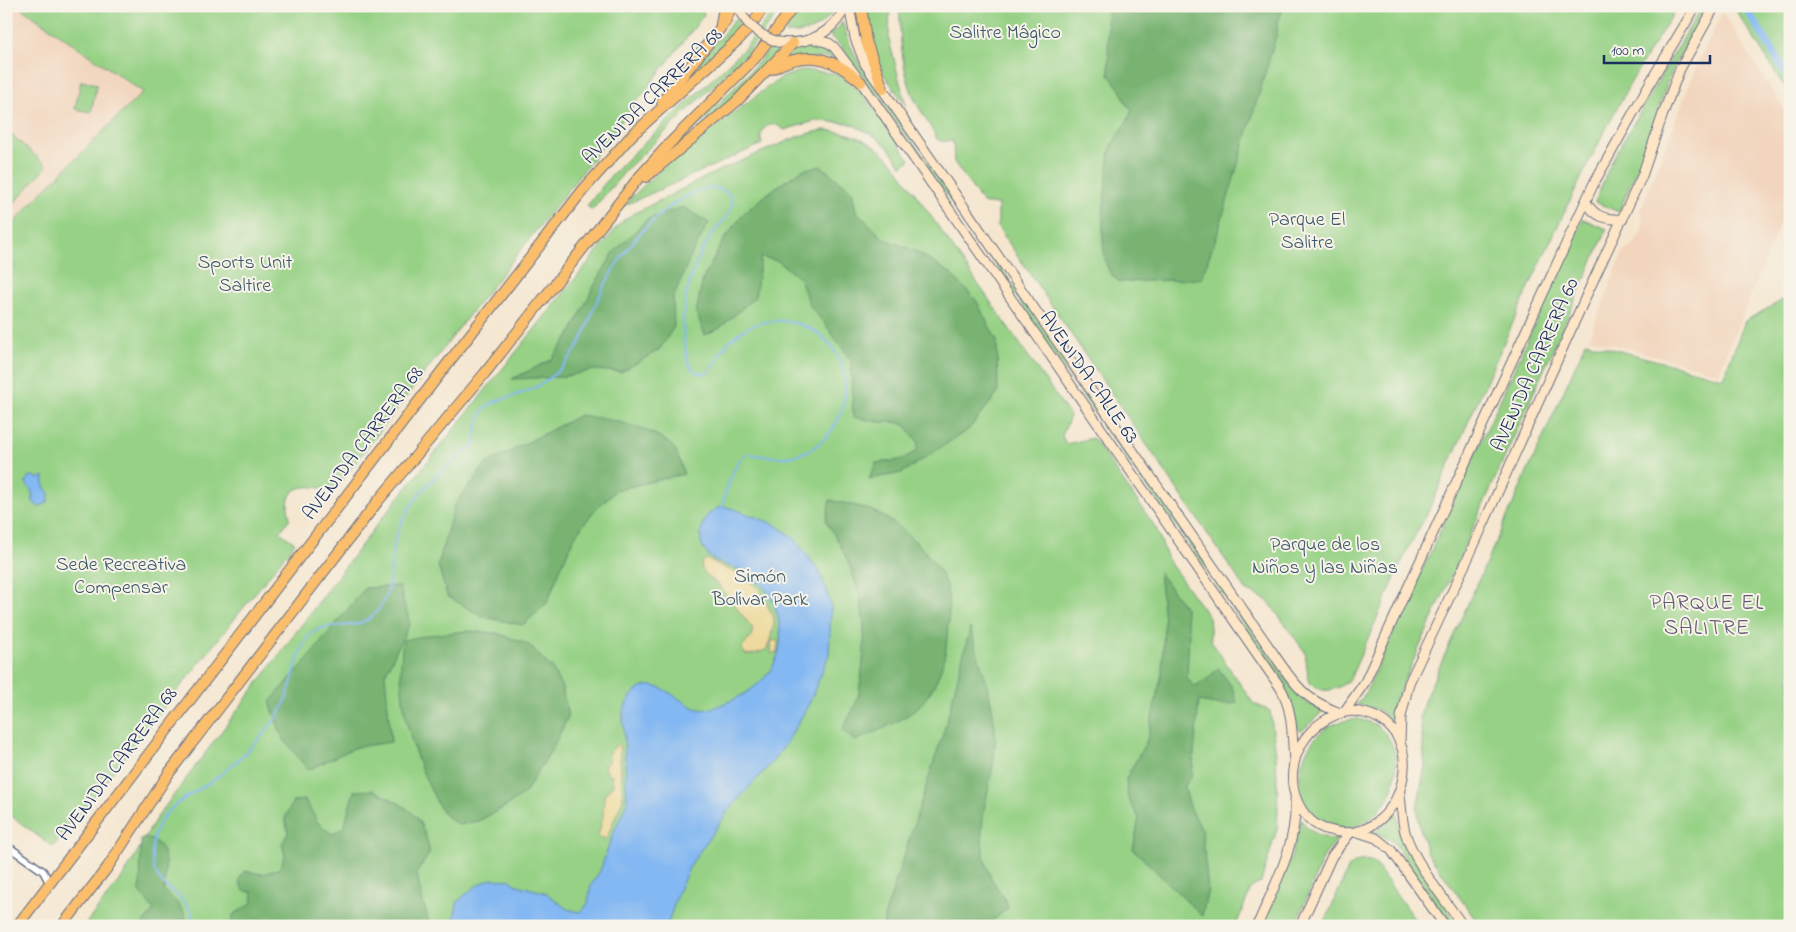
<svg xmlns="http://www.w3.org/2000/svg" width="1796" height="932" font-family="'Indie Flower',sans-serif">
<rect width="100%" height="100%" fill="#f7f3e8"/>
<filter id="ink" filterUnits="userSpaceOnUse"><feTurbulence type="fractalNoise" baseFrequency=".02" numOctaves="2"/><feDisplacementMap in="SourceGraphic" scale="10" xChannelSelector="R" yChannelSelector="G"/><feConvolveMatrix kernelMatrix="1 2 1 2 8 2 1 2 1" color-interpolation-filters="sRGB"/></filter>
<filter id="wash" filterUnits="userSpaceOnUse"><feTurbulence type="fractalNoise" baseFrequency=".0096" numOctaves="4" result="noise"/><feDisplacementMap in="SourceGraphic" scale="20" xChannelSelector="R" yChannelSelector="G"/><feGaussianBlur stdDeviation="1.12" result="paint"/><feColorMatrix in="noise" values="0 0 0 0 0 0 0 0 0 0 0 0 0 0 0 0 0 1.4 0 .05"/><feComposite in="paint" operator="in"/></filter>
<g filter="url(#wash)">
<rect width="100%" height="100%" fill="#f5e6cf"/>
<g fill="#f2d5bd">
<path d="M6,6h12l125,86 -94,93 -43,46z"/>
<path d="M1722,12l68,106v74l-13,38 -58,143 -130,-35 34,-86 9,-5 10,-16 1,-11 -3,-9 57,-146z"/>
</g>
<g fill="#96d185" stroke="#588072">
<path d="M18,6h684l2,9 -124,160 -117,148 -130,169c-24,-10 -53,-8 -43,26l-10,14 15,11 -242,304 -47,-35v-581l43,-46 94,-93z"/>
<path d="M777,6h6l-36,47 -119,115 -36,42 -5,-4 22,-28 14,-15 121,-114z"/>
<path d="M802,6h34c-11,20 -28,29 -51,27z"/>
<path d="M865,6h25l-1,34 17,66 -23,-33 -8,-20z"/>
<path d="M900,6h778c-16,26 -33,51 -48,78 -76,139 -138,287 -204,432l-18,32 -58,131c-13,12 -27,16 -41,4l-4,-31 -37,-51 -22,-11 -248,-363v-23h-11l-4,-1 -29,-41 -1,-21h-12l-4,-2c-7,-14 -16,-27 -23,-41 -12,-28 -15,-62 -14,-92z"/>
<path d="M1702,6h6l-31,54 -10,23 -20,62 -28,67 -24,-10 17,-42z"/>
<path d="M1733,6h57v89z"/>
<path d="M736,18l6,10 -29,29 -36,33z"/>
<path d="M842,22l9,25 8,16 434,626 14,14 15,7 -1,3 -17,16 -4,2 -2,-2 -13,-43 -42,-62 -47,-70 -70,-96 -79,-113 -43,-68 -94,-134 -69,-97 -12,-11 10,-8z"/>
<path d="M812,45l16,6 10,9 -8,-3 -46,3 14,-12z"/>
<path d="M772,46l10,1 -62,63 -37,29 64,-64z"/>
<path d="M803,70l29,3 11,4 12,10 10,10 45,63 -8,6 -14,-19 -15,-12 -24,-12 -34,-2 -31,9c-11,-12 -28,-2 -22,14l-139,62 39,-38 104,-80 17,-11z"/>
<path d="M81,81l16,3 -6,28 -16,-3z"/>
<path d="M6,130l41,36 -41,46z"/>
<path d="M824,130c33,3 50,12 72,36l174,250 -8,20 4,8 27,-6 63,90 13,34 40,55 2,24 42,62 17,8 6,42 2,58 -1,18 -16,53 -10,6 -15,38h-1152l42,-54 29,-52 220,-293 246,-305 12,-8 87,-44 79,-34z"/>
<path d="M1583,219l24,10 -214,477 -2,15 -12,-11 -23,-6 6,-5 9,-17z"/>
<path d="M1790,296v630h-310l-53,-74 -7,-23 -3,-21 8,-42 -5,-49 4,-16 162,-359 137,36 22,-57z"/>
<path d="M1358,719c8,2 18,4 24,11 35,33 0,110 -50,97 -10,-3 -18,-9 -24,-17 -16,-23 -8,-58 12,-77 10,-10 24,-13 38,-14z"/>
<path d="M1397,813l2,16 6,15 53,82h-7l-53,-78 -6,-7 -17,-9z"/>
<path d="M1301,820c10,13 20,18 36,20l-13,16 -29,70h-32l28,-69z"/>
<path d="M1364,860l10,2 45,64h-96l26,-59 7,-5z"/>
</g>
<g fill="#78b372" stroke="#4a7168">
<path d="M1111,6h173l-6,17 -1,10 -60,202 -16,44 -82,3c-2,-3 -6,-5 -8,-8 -16,-21 -4,-96 -1,-122 3,-15 18,-26 22,-43l-6,-5 -4,-12 -13,-17 -2,-65z"/>
<path d="M821,166l31,25 4,20 27,27 32,13 35,22 26,27 21,41 1,52 -29,36 -67,44 -33,6 7,-16 24,-3 17,-9 1,-9 -12,-16 -9,-4h-18l-26,-5 -2,-57 -26,-36 -15,-18 -10,-27 -22,-18 -17,-4 -6,40 -35,31 -15,7 -9,-23 7,-33 20,-38 21,-28 32,-26 28,-18z"/>
<path d="M683,207l26,16 -18,32 -18,44 1,28 -15,23 -38,22 -27,-2 -32,7 -50,2 39,-19 20,-27 24,-49 19,-32 33,-33z"/>
<path d="M580,415c27,4 72,11 92,31 6,6 9,20 12,28l-68,16 -23,22 -18,24 -14,31 -14,36 -24,22 -40,-8 -36,-21 -9,-31 16,-59 32,-42z"/>
<path d="M830,500c15,4 33,6 47,13 25,12 61,46 69,73 5,16 2,36 1,53 -2,24 -11,51 -29,68 -14,14 -44,25 -63,34l-13,-11c5,-10 12,-20 15,-30 3,-8 3,-16 4,-23 10,-59 -3,-106 -35,-156z"/>
<path d="M1159,572l26,36 4,25 -2,46 8,7 12,-7 11,-11 14,19 5,16 -15,2 -23,-4 -7,74 -8,12 7,22 11,22 6,59 -6,26 -69,-67 6,-31 -11,-19 -2,-20 21,-39 15,-67 2,-53z"/>
<path d="M399,586l11,37 -25,51 6,68 -35,5 -48,23 -26,-33 -12,-35 44,-51 51,-63z"/>
<path d="M970,628c10,36 28,81 25,119 -2,35 -17,67 -12,102 1,10 5,24 10,32 6,10 12,16 15,27l-22,18h-102v-8l62,-194z"/>
<path d="M466,631l31,2 31,11 24,24 10,20 6,29 -15,30 -28,46 -18,13 -29,15 -18,4c-4,-2 -10,-5 -13,-8 -7,-7 -12,-18 -16,-27 -23,-45 -35,-99 -28,-150l26,-5z"/>
<path d="M373,790c36,18 49,22 57,63l-13,19 3,19 10,35h-199l2,-11 19,-12 1,-10 -10,-3 -4,-10 5,-9 19,3 17,-6 5,-13 -3,-11 6,-11 -3,-15 8,-17 12,-1 14,24 13,10 12,-7 10,-36z"/>
<path d="M144,838c27,3 21,32 20,53 11,9 23,19 23,35h-46l13,-16 -14,-18 1,-52z"/>
</g>
<g fill="#eeda9e" stroke="#84847e">
<path d="M706,559l39,18 14,12 15,29v6l-5,19 2,1 2,-4 5,1 -1,12h-6l1,-7 -4,-1 -1,4c-7,3 -18,8 -23,4l-2,-5 9,-11 2,-8 -34,-44 -10,-7 -8,-10 1,-6z"/>
<path d="M619,743l4,56 -17,40 -8,-3 5,-20 1,-21 9,-10 -1,-10h-3l-5,-9 6,-6 -2,-6z"/>
</g>
<g fill="#84b8f2" stroke="#5074a8">
<path d="M34,476l5,3 5,-3v11l5,6 -1,9 -9,5 -6,-5 -1,-10 -6,-9 2,-6z"/>
<path d="M722,506l12,3 40,15 20,14 24,32 8,18 5,18 -2,48 -20,50 -22,38 -14,19 -45,50 -37,53 -13,28 -11,34h-215l6,-25 18,-15 15,-7 20,1 3,4 32,9 21,16 12,3 5,-3 4,-6 3,-18 9,-14 13,-37 14,-32 -4,-88c2,-9 4,-13 10,-20 21,-23 45,9 65,15 8,2 17,-2 25,-5 34,-13 61,-36 57,-75 -2,-15 -6,-31 -17,-42 -6,-7 -16,-14 -25,-18 -15,-6 -29,-6 -36,-24 -2,-6 -2,-12 0,-18 3,-12 9,-16 20,-21z"/>
</g>
<g fill="none" stroke-linecap="round" stroke-linejoin="round">
<path stroke="#84b8f2" stroke-width="2" d="M194,926c-1,-6 -2,-13 -5,-18 -8,-12 -21,-18 -30,-29 -9,-11 -8,-31 -5,-44 9,-31 43,-42 66,-60 23,-18 46,-41 62,-66 11,-19 15,-66 30,-76 21,-15 45,3 66,-23 15,-18 11,-43 16,-65 11,-48 45,-72 81,-101 3,-53 24,-38 61,-57 19,-10 35,-28 45,-46 6,-12 9,-24 14,-35 18,-44 50,-87 92,-110 9,-5 25,-11 36,-6 6,3 10,8 9,15 -1,11 -17,23 -23,34 -19,29 -31,73 -24,107 2,9 2,21 10,25 6,4 13,3 17,-3 5,-5 7,-14 12,-20 18,-25 51,-34 80,-22 59,23 53,111 -7,129 -16,5 -35,0 -52,-1 -11,10 -20,38 -23,52"/>
<path stroke="#84b8f2" stroke-width="8" d="M1745,6l45,74"/>
</g>
</g>
<g filter="url(#ink)">
<g fill="none" stroke-linecap="round" stroke-linejoin="round">
<g stroke="#676f86" stroke-width="9">
<path id="minor" d="M6,845l37,26 7,13"/>
</g>
<g stroke="#676f86" stroke-width="11">
<g id="secondary">
<path d="M849,6l6,32 10,26 417,602c19,27 28,35 58,47"/>
<path d="M813,39l16,4 5,4 27,35 419,605c13,22 12,49 14,74"/>
<path d="M778,42c30,4 55,-9 68,-36"/>
<path d="M1586,202c9,15 20,18 37,17"/>
<path d="M1352,711c90,8 51,142 -23,119 -14,-3 -25,-14 -31,-27 -18,-40 10,-87 54,-92z"/>
<path d="M1344,712l21,-30 39,-86 190,-413 61,-109 41,-68"/>
<path d="M1400,741l1,-24 8,-34 61,-129 117,-260 55,-118 22,-65 16,-42 35,-63"/>
<path d="M1400,793c1,13 2,27 5,39 8,29 41,69 58,94"/>
<path d="M1358,832l18,6 15,12 54,76"/>
<path d="M1257,926c17,-40 41,-82 38,-127"/>
<path d="M1300,926l32,-70 18,-23"/>
</g>
</g>
<g stroke="#676f86" stroke-width="12">
<g id="primary">
<path d="M861,6l5,35 17,48"/>
<path d="M721,24l3,-18"/>
<path d="M772,69c35,-20 60,-12 89,13"/>
<path d="M662,102l63,-80 7,-16"/>
<path d="M646,177l90,-75 57,-59"/>
<path d="M17,926l428,-559 138,-177 49,-55 107,-96 12,-13 13,-20"/>
<path d="M62,926l45,-58 62,-95 209,-272 107,-128 155,-197 30,-33 85,-85 39,-52"/>
</g>
</g>
<use href="#minor" stroke="#fff" stroke-width="6"/>
<use href="#secondary" stroke="#fde5c5" stroke-width="9"/>
<use href="#primary" stroke="#fabe6d" stroke-width="10"/>
<g stroke="#676f86" stroke-width="11" stroke-linecap="butt">
<path id="secondary-bridge" d="M740,12c10,16 21,24 38,30"/>
</g>
<use href="#secondary-bridge" stroke="#fde5c5" stroke-width="9"/>
</g>
</g>
<g text-anchor="middle" dominant-baseline="central" stroke-width="4" stroke-linejoin="round" paint-order="stroke">
<g font-size="20" fill="#3a5868" stroke="#f7f3e8">
<text x="1005" y="33">Salitre Mágico</text>
<text x="1307" y="220">Parque El<tspan x="1307" dy="23">Salitre</tspan></text>
<text x="245" y="263">Sports Unit<tspan x="245" dy="23">Saltire</tspan></text>
<text x="1325" y="545">Parque de los<tspan x="1325" dy="23">Niños y las Niñas</tspan></text>
<text x="121" y="565">Sede Recreativa<tspan x="121" dy="23">Compensar</tspan></text>
<text x="760" y="577">Simón<tspan x="760" dy="23">Bolívar Park</tspan></text>
</g>
<g font-size="20" fill="#1b2f5e" stroke="#f7f3e8">
<text transform="translate(653 97) rotate(-44)">AVENIDA CARRERA 68</text>
<text transform="translate(1536 365) rotate(-66)">AVENIDA CARRERA 60</text>
<text transform="translate(1088 378) rotate(55)">AVENIDA CALLE 63</text>
<text transform="translate(364 444) rotate(-53)">AVENIDA CARRERA 68</text>
<text transform="translate(118 765) rotate(-53)">AVENIDA CARRERA 68</text>
</g>
<g font-size="22" letter-spacing="1" fill="#635b75" stroke="#f7f3e8">
<text x="1707" y="604">PARQUE EL<tspan x="1707" dy="25">SALITRE</tspan></text>
</g>
</g>
<rect width="1796" height="932" fill="none" stroke="#f7f3e8" stroke-width="25"/>
<path d="M1604 55v8h106v-8" fill="none" stroke="#1b2f5e" stroke-width="2.5"/>
<text x="1611" y="55" font-size="15" fill="#1b2f5e" stroke="#f7f3e8" stroke-width="4" paint-order="stroke">100 m</text>
</svg>
